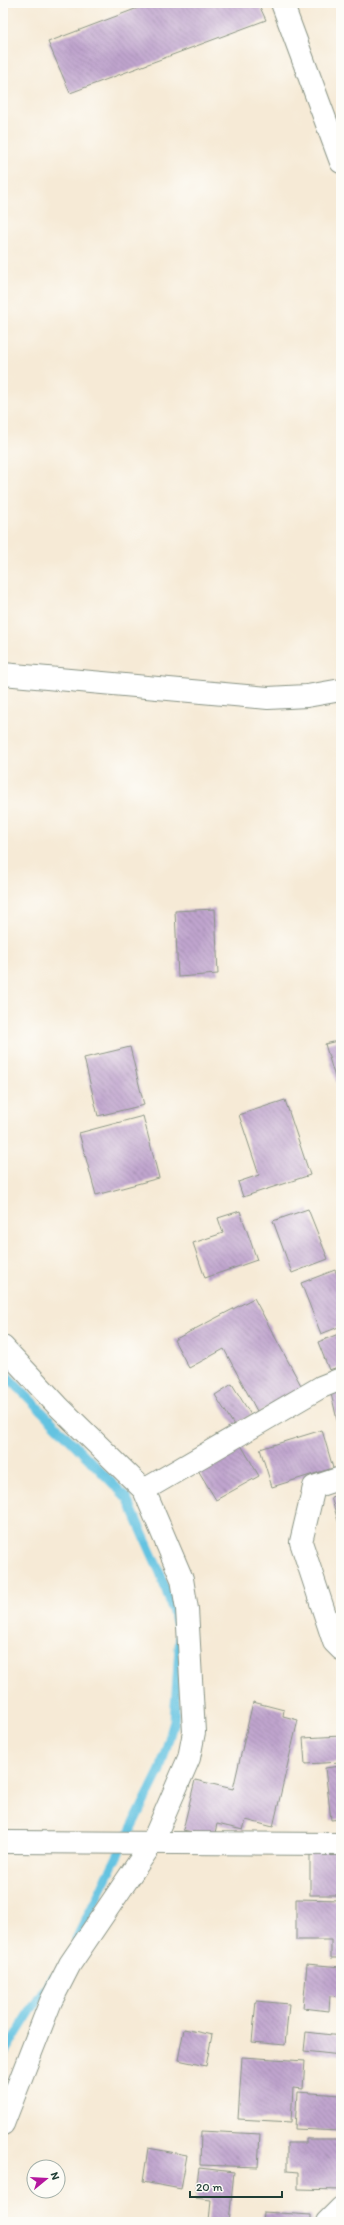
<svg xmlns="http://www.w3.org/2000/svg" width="344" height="2225" font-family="Itim,sans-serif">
<defs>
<pattern id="building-back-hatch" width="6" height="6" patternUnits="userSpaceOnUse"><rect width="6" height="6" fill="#c0a4ce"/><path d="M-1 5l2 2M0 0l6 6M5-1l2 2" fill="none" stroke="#9b87a8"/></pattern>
</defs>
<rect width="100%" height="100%" fill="#fdfcf7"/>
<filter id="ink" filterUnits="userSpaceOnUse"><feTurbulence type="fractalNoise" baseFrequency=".025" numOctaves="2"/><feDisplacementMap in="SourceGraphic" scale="8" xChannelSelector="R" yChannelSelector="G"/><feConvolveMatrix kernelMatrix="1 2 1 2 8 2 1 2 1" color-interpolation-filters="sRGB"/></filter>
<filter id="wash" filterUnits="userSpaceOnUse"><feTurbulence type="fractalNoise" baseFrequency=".012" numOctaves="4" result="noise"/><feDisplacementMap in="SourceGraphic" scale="16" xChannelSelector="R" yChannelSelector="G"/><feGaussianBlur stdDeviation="0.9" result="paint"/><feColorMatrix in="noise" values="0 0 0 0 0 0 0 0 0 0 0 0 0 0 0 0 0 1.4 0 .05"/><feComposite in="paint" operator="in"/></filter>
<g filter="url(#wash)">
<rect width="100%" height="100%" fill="#f6ead6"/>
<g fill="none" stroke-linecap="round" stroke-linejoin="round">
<g stroke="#63c3e1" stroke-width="9">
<path d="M3,1372l124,126 34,77 19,59 -6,87 -14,49 -84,169"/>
<path d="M3,2055l49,-78"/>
</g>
</g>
<g id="blocks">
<g fill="url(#building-back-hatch)">
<path d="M151,3h107l8,17 -196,73 -22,-51z"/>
<path d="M215,909l3,65 -40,3 -3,-66z"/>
<path d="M341,1040v58l-16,-54z"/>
<path d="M130,1047l14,58 -46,11 -14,-58z"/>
<path d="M285,1100l25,75 -67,22 -5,-15 21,-7 -20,-60z"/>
<path d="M143,1116l16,62 -63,17 -17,-62z"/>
<path d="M308,1209l20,50 -36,14 -19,-52z"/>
<path d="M240,1211l17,49 -52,18 -12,-35 30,-10 -5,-15z"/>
<path d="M335,1270l6,14v42l-20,8 -20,-51z"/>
<path d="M254,1298l49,91 -45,24 -34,-64 -35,19 -15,-28z"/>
<path d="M341,1333v33l-12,4 -11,-28z"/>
<path d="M232,1384l19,31 -17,10 -19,-30z"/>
<path d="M341,1387v46h-1l-10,-44z"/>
<path d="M322,1430l11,38 -61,19 -12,-38z"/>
<path d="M241,1445l18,31 -43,24 -18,-30z"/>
<path d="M341,1494v37l-10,-34z"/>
<path d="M253,1702l31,8 -1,6 15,4 -25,107 -27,-7 -3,10 -26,-6 -3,13 -31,-7 12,-50 38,9z"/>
<path d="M341,1736v26l-36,2 -2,-26z"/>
<path d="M341,1766v53l-10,1 -6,-52z"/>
<rect x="310" y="1849" width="31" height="46"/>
<path d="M296,1899l45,1v58h-10v-18h-35z"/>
<path d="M307,1964l34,3v30l-11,-1 -1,15 -26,-3z"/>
<path d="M256,2001l33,3 -4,41 -33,-3z"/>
<path d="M184,2029l28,6 -6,31 -28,-6z"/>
<path d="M306,2032l35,4v19l-37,-4z"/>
<path d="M242,2057l63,4 -2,28 -10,-1 -2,34 -53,-3z"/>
<path d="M297,2092l44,3v36l-46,-2z"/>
<path d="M201,2131l59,3 -2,33 -58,-2z"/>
<path d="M306,2139h35v51l-43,-1v-17l-11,-1v-28h19z"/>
<path d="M148,2148l39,7 -6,34 -38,-7z"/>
<path d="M199,2168l35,4 -5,50h-20l2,-22 -16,-2z"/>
<path d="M263,2212l48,3v7h-49z"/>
</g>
</g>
</g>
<g filter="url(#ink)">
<use href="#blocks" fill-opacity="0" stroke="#8a9485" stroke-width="1"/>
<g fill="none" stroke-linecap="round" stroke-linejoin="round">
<g stroke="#8a9485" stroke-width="24">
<g id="minor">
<path d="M282,3l59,159"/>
<path d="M3,674l265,24 39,-2 34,-6"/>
<path d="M3,1347l55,59 86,84 38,89 5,30 7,123 -5,26 -37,85 -82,121 -19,37 -48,123"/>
<path d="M341,1478l-27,9 -13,55 33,100 7,7"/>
<path d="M144,1490l177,-103 20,-8"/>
<path d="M3,1842l338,2"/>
<path d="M327,2222l14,-14"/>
</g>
</g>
<use href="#minor" stroke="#fff" stroke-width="22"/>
</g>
</g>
<rect width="344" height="2225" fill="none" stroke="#fdfcf7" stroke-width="16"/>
<g transform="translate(46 2179) rotate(72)"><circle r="19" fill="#fdfcf7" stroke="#a4b0a9"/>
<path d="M0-3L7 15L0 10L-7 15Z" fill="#b5179e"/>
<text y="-6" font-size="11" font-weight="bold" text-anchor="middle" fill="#1f3d34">N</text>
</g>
<path d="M190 2191v6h92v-6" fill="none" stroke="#1f3d34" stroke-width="2"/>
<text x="196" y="2191" font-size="12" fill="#1f3d34" stroke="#fdfcf7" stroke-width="3" paint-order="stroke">20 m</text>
</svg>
